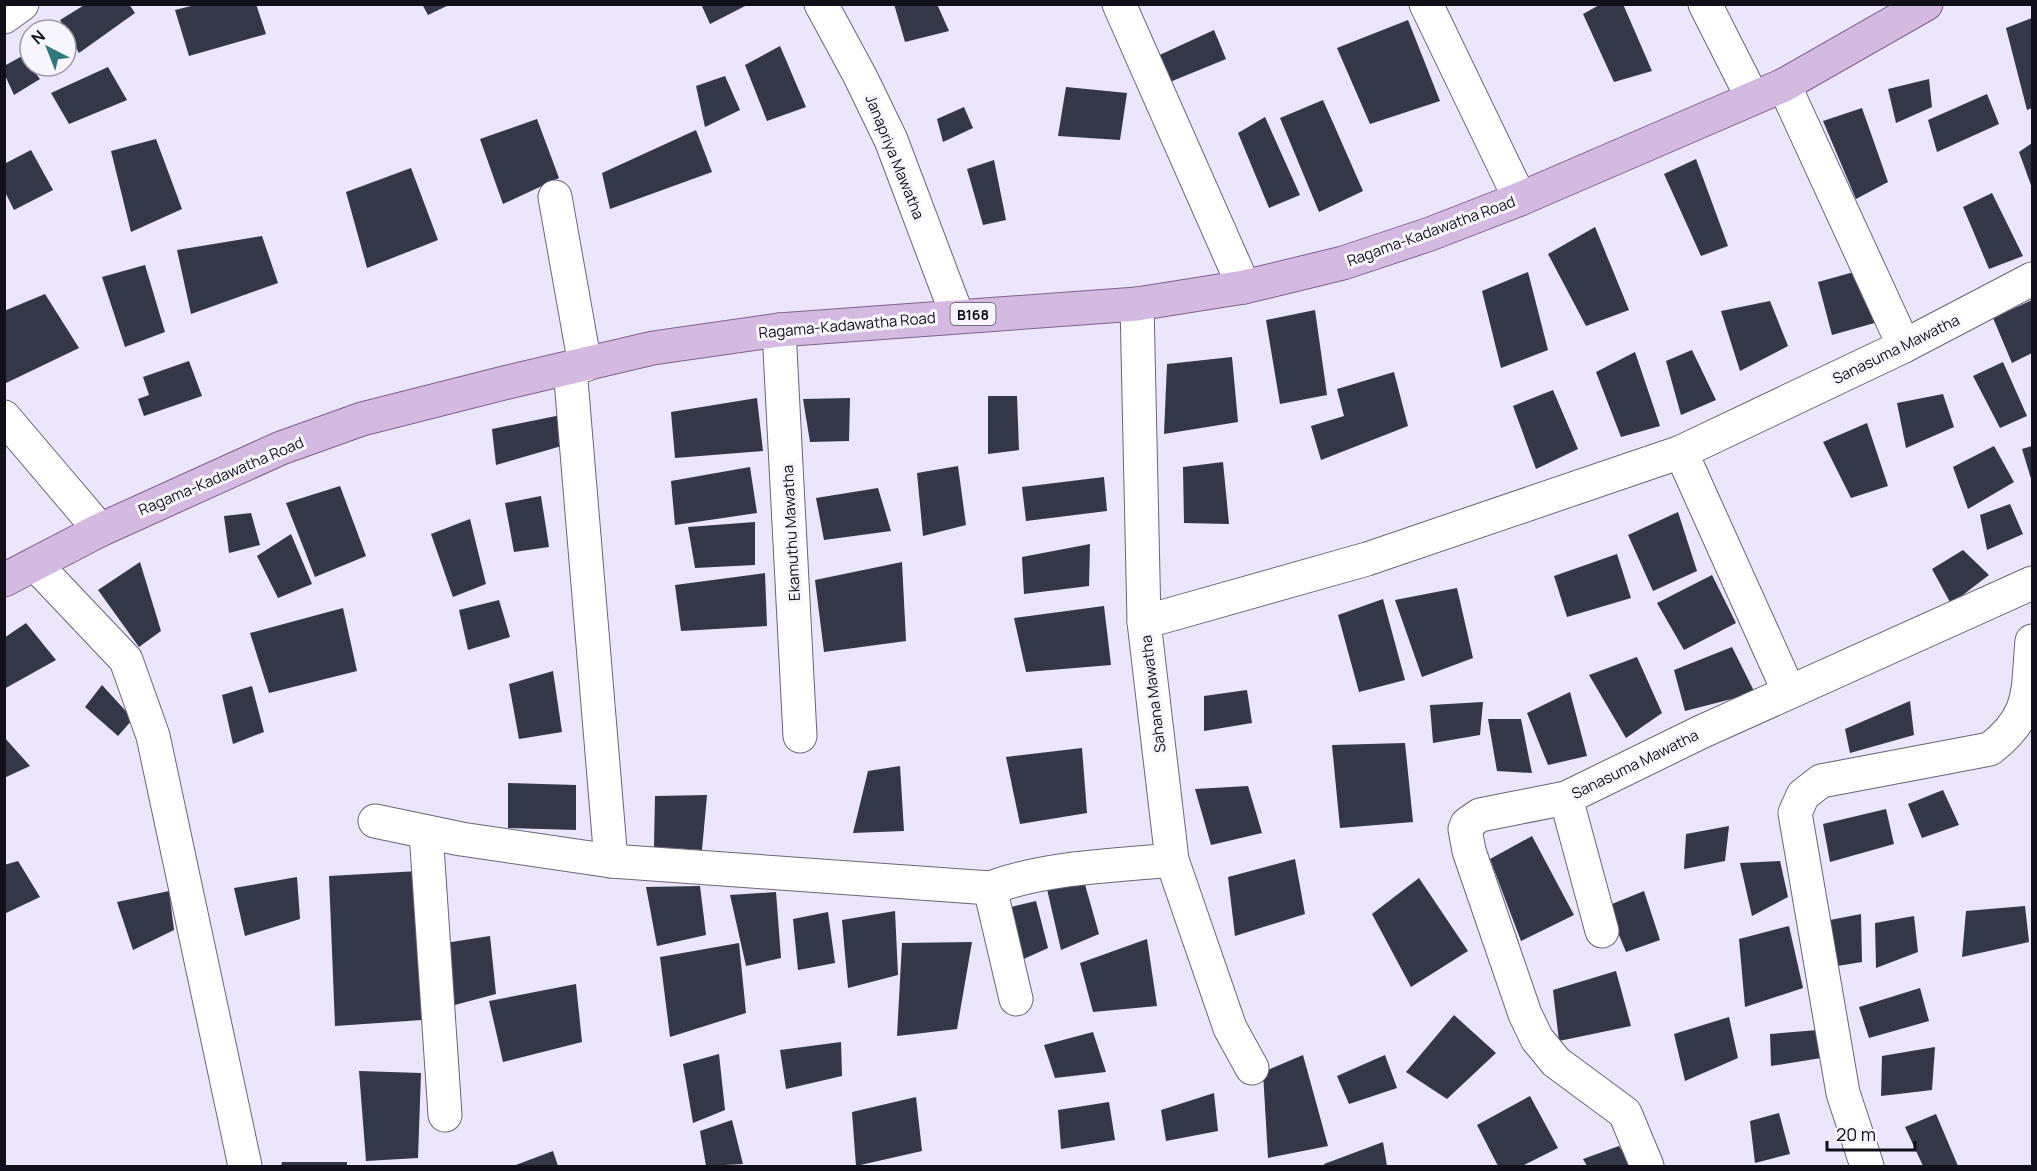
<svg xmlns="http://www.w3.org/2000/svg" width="2037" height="1171" font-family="Manrope,sans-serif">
<rect width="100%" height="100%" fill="#ebe6fc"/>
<g fill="#333748">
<path d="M86,4h43l6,9 -56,40 -19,-33z"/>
<path d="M199,4h57l10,30 -77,22 -14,-46z"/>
<path d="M422,4h29l-23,11z"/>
<path d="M701,4h48l-39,20z"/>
<path d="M894,4h43l12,27 -44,11z"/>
<path d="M1601,4h22l29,67 -38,11 -31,-68z"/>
<path d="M2032,18v90l-5,2 -21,-82z"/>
<path d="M1408,20l32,81 -70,23 -33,-76z"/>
<path d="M1214,30l12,29 -61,25 -12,-26z"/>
<path d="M780,46l26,61 -39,14 -22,-56z"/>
<path d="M26,54l4,12 10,13 -26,16 -10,-22v-7z"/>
<path d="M108,67l19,33 -58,24 -18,-31z"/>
<path d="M725,76l15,34 -35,17 -9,-41z"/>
<path d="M1929,79l3,28 -36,16 -8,-34z"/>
<path d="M1066,87l61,6 -7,47 -62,-4z"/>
<path d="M1987,94l12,30 -62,28 -9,-32z"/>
<path d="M1323,100l40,91 -44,21 -39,-94z"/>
<path d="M964,107l9,21 -30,14 -6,-23z"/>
<path d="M1862,108l26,74 -32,17 -33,-78z"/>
<path d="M1265,117l35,78 -31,13 -31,-75z"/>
<path d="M537,119l22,59 -56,26 -23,-65z"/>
<path d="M696,130l16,42 -102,37 -8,-36z"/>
<path d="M156,139l26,70 -51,23 -20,-81z"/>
<path d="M2032,143v45l-13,-36z"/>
<path d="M31,150l22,40 -39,20 -10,-20v-26z"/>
<path d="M1696,159l32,87 -27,10 -37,-82z"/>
<path d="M994,160l12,60 -23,5 -16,-56z"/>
<path d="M411,168l27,72 -71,28 -21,-76z"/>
<path d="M1992,193l31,63 -34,13 -26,-62z"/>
<path d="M1595,227l34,83 -43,16 -38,-72z"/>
<path d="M262,236l16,47 -87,31 -14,-64z"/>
<path d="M145,265l20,67 -40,15 -23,-70z"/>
<path d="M1861,270l17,52 -46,13 -14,-53z"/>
<path d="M1528,272l20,78 -47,18 -19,-77z"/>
<path d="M45,294l34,54 -75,36v-73z"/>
<path d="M2032,300v53l-20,10 -19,-45z"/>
<path d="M1770,301l18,45 -48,25 -19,-60z"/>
<path d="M1315,310l12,85 -47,9 -14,-84z"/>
<path d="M1692,350l24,50 -35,15 -15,-54z"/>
<path d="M1635,352l25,74 -39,11 -25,-65z"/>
<path d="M1232,357l6,65 -74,12 3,-70z"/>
<path d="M189,361l13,35 -58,20 -6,-17 11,-4 -6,-18z"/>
<path d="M2003,362l24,54 -27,12 -27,-52z"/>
<path d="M1394,372l14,54 -87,34 -10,-34 33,-10 -7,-27z"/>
<path d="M1553,390l25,59 -42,20 -23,-63z"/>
<path d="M1943,394l11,33 -48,21 -9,-45z"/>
<path d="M988,396h29l2,54 -31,4z"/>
<path d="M757,398l6,53 -88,7 -4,-46z"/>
<path d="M850,398l-1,43 -39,1 -7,-43z"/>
<path d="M561,415l4,30 -69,20 -4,-36z"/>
<path d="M1867,423l21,63 -37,12 -28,-56z"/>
<path d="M1994,446l20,36 -46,27 -15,-42z"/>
<path d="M2032,446v36l-10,-33z"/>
<path d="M1223,462l6,62 -45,-1 -1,-56z"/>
<path d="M958,466l8,59 -43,11 -6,-63z"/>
<path d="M750,467l7,46 -82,12 -4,-44z"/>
<path d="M1104,477l3,34 -81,10 -4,-34z"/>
<path d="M340,486l26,70 -51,21 -29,-74z"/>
<path d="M878,488l13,43 -67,9 -8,-42z"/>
<path d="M541,496l8,51 -35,5 -9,-49z"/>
<path d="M2010,504l13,30 -36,16 -7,-35z"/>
<path d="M1678,512l19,59 -44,20 -25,-56z"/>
<path d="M251,513l9,32 -31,8 -5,-37z"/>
<path d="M470,519l16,65 -33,13 -22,-63z"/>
<path d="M755,522v43l-60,3 -7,-41z"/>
<path d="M291,534l21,50 -34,14 -21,-42z"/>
<path d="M1090,544l-1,42 -65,8 -2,-37z"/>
<path d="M1963,550l26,25 -38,29 -19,-35z"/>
<path d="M1617,554l14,44 -64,19 -13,-41z"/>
<path d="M140,562l21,69 -22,16 -41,-57z"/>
<path d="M902,562l4,79 -82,11 -9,-72z"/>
<path d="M765,573l2,53 -86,5 -6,-46z"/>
<path d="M1712,575l24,48 -52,27 -27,-47z"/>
<path d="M1457,588l16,70 -51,19 -27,-77z"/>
<path d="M1383,599l22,81 -46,12 -21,-77z"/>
<path d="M499,600l11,37 -42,13 -9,-40z"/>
<path d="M1104,606l7,59 -85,7 -12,-54z"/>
<path d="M343,608l14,63 -88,22 -19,-60z"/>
<path d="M26,623l30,37 -52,29v-51z"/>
<path d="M1732,647l23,46 -70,18 -11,-41z"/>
<path d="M1637,657l25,56 -36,25 -37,-63z"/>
<path d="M553,671l9,61 -43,7 -10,-55z"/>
<path d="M102,685l31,34 -15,17 -33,-29z"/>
<path d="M252,686l12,46 -31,12 -11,-49z"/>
<path d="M1247,690l5,33 -48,8v-35z"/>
<path d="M1570,692l17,64 -39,9 -21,-52z"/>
<path d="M1910,701l4,34 -64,18 -5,-24z"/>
<path d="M1483,702l-3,33 -47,8 -3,-38z"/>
<path d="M1488,719h33l11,54 -35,-2z"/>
<path d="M4,737l26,29 -26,12z"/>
<path d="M1405,743l8,79 -73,6 -8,-83z"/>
<path d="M1082,748l5,65 -67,11 -14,-67z"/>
<path d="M900,766l4,65 -51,2 15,-62z"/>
<path d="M508,783l68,2v45l-68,-2z"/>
<path d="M1248,786l14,47 -51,12 -16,-56z"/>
<path d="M1943,790l16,35 -37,13 -14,-34z"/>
<path d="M707,795l-5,55 -48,-3 1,-51z"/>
<path d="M1886,809l8,35 -64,18 -7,-38z"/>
<path d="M1729,826l-4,35 -41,8 2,-35z"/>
<path d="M1532,836l42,79 -53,26 -31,-82z"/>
<path d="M1295,859l10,55 -70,22 -7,-59z"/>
<path d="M18,861l22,36 -36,17v-49z"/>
<path d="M1780,861l8,36 -36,19 -12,-53z"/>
<path d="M419,871l3,149 -87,6 -6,-150z"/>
<path d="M297,877l3,42 -55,17 -11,-48z"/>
<path d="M1419,878l49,73 -57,36 -39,-73z"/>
<path d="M1084,881l15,53 -38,16 -14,-61z"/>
<path d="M700,886l6,49 -49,11 -11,-59z"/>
<path d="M169,891l5,39 -41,20 -16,-48z"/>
<path d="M1644,891l16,49 -34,12 -19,-46z"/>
<path d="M776,892l5,66 -35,8 -16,-71z"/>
<path d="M1036,901l12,47 -33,15 -12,-54z"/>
<path d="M2025,906l4,36 -67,15 4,-46z"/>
<path d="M895,911l3,64 -50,13 -6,-68z"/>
<path d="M828,912l7,51 -37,7 -5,-51z"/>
<path d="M1861,914l1,48 -31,5 -1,-47z"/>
<path d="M1914,916l4,36 -42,16 -1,-45z"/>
<path d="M1789,926l14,62 -58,19 -6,-68z"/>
<path d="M490,936l6,58 -45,12 -6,-63z"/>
<path d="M1147,939l10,67 -64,6 -13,-49z"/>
<path d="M972,942l-15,87 -60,7 5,-93z"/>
<path d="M739,943l7,70 -76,24 -10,-80z"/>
<path d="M1616,971l15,55 -72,15 -6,-51z"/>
<path d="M576,984l6,58 -79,20 -14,-61z"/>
<path d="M1920,988l9,33 -60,17 -10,-31z"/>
<path d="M1454,1015l42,38 -49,46 -41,-27z"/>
<path d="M1729,1017l9,41 -53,23 -11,-47z"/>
<path d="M1818,1030l3,28 -50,8 -1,-32z"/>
<path d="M1093,1032l13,40 -51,6 -11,-33z"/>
<path d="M841,1042l1,34 -56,13 -6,-39z"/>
<path d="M1935,1047l-3,43 -51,6 1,-40z"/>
<path d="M719,1054l6,56 -32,13 -10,-59z"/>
<path d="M1303,1055l25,91 -60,12 -5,-86z"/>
<path d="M1385,1055l12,33 -48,16 -12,-28z"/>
<path d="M359,1071l62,2 -3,85 -52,3z"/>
<path d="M1214,1093l4,38 -52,10 -5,-31z"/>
<path d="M1530,1096l28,52 -36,18h-24l-21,-41z"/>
<path d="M916,1097l6,54 -66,15 -4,-54z"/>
<path d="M1109,1102l6,38 -54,9 -3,-39z"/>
<path d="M1779,1113l11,41 -35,9 -5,-42z"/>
<path d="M1936,1114l22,52h-35l-18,-39z"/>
<path d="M732,1120l11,44 -37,2 -6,-35z"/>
<path d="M1383,1142l4,24h-62l-1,-2z"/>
<path d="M1619,1146l12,20h-44l-4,-7z"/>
<path d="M553,1151l5,15h-45z"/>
<path d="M282,1162h65v4h-66z"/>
</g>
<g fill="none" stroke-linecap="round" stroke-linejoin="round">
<g stroke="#6a6578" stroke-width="35">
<g id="minor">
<path d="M821,4l39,72 31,64 66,175"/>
<path d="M1119,4l125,283"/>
<path d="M1426,4l94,195"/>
<path d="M1705,4l47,93"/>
<path d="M4,17l18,-13"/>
<path d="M1784,85l120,261"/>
<path d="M555,197l30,168"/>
<path d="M1137,304l7,318 28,238 58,168 22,40"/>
<path d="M779,330l21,406"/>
<path d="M570,368l41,493"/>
<path d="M4,417l96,113"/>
<path d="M1681,452l108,240"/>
<path d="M36,565l90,95 27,76 92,430"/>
<path d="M1144,622l223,-63 314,-107 223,-106 128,-67"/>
<path d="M1566,798l36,133"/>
<path d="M375,821l86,18 150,22 379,27"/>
<path d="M426,832l19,283"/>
<path d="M1016,999l-26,-111c57,-21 121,-22 182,-28"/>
<path d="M1647,1166l-22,-53 -69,-51 -19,-23 -12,-25 -56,-163 -4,-22 2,-5 13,-9 86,-17 135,-66 331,-149"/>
<path d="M1867,1166l-24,-73 -48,-280 8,-18 18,-14 169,-32c44,-34 37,-58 42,-108"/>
</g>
</g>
<g stroke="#7e608d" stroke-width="35">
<path id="primary" d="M4,580l96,-50 181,-82 81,-29 146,-37 145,-34 126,-18 358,-26 107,-17 99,-24 87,-29 90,-35 264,-114 142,-81"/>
</g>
<use href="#minor" stroke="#fff" stroke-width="33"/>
<use href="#primary" stroke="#d4bae0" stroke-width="33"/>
</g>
<g text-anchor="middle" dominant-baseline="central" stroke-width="6" stroke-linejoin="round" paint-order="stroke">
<rect fill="#f7f6ff" stroke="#56545d" stroke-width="1.5" x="950.5" y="303" width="45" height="22" rx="4.5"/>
<g font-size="14" font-weight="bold" fill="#110f17">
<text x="973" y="314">B168</text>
</g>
<g font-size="15" fill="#110f17" stroke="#f7f6ff">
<text transform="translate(895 157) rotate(68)">Janapriya Mawatha</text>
<text transform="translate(1431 231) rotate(-20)">Ragama-Kadawatha Road</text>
<text transform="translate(847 325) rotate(-5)">Ragama-Kadawatha Road</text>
<text transform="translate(1896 349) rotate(-26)">Sanasuma Mawatha</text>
<text transform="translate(221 476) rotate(-23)">Ragama-Kadawatha Road</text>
<text transform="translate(791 533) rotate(-93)">Ekamuthu Mawatha</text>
<text transform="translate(1153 694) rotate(-97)">Sahana Mawatha</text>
<text transform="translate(1635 764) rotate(-26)">Sanasuma Mawatha</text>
</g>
</g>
<rect width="2037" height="1171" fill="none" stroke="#110f17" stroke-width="12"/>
<g transform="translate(48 48) rotate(318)"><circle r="28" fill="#f7f6ff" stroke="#9b9aa2" stroke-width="1.5"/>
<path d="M0-4.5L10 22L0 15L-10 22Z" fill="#2f797d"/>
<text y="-9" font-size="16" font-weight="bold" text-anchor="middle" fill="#110f17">N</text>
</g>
<path d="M1827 1141v9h88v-9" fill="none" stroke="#110f17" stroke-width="3"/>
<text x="1836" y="1141" font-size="18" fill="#110f17" stroke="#f7f6ff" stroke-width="4.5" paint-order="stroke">20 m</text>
</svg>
